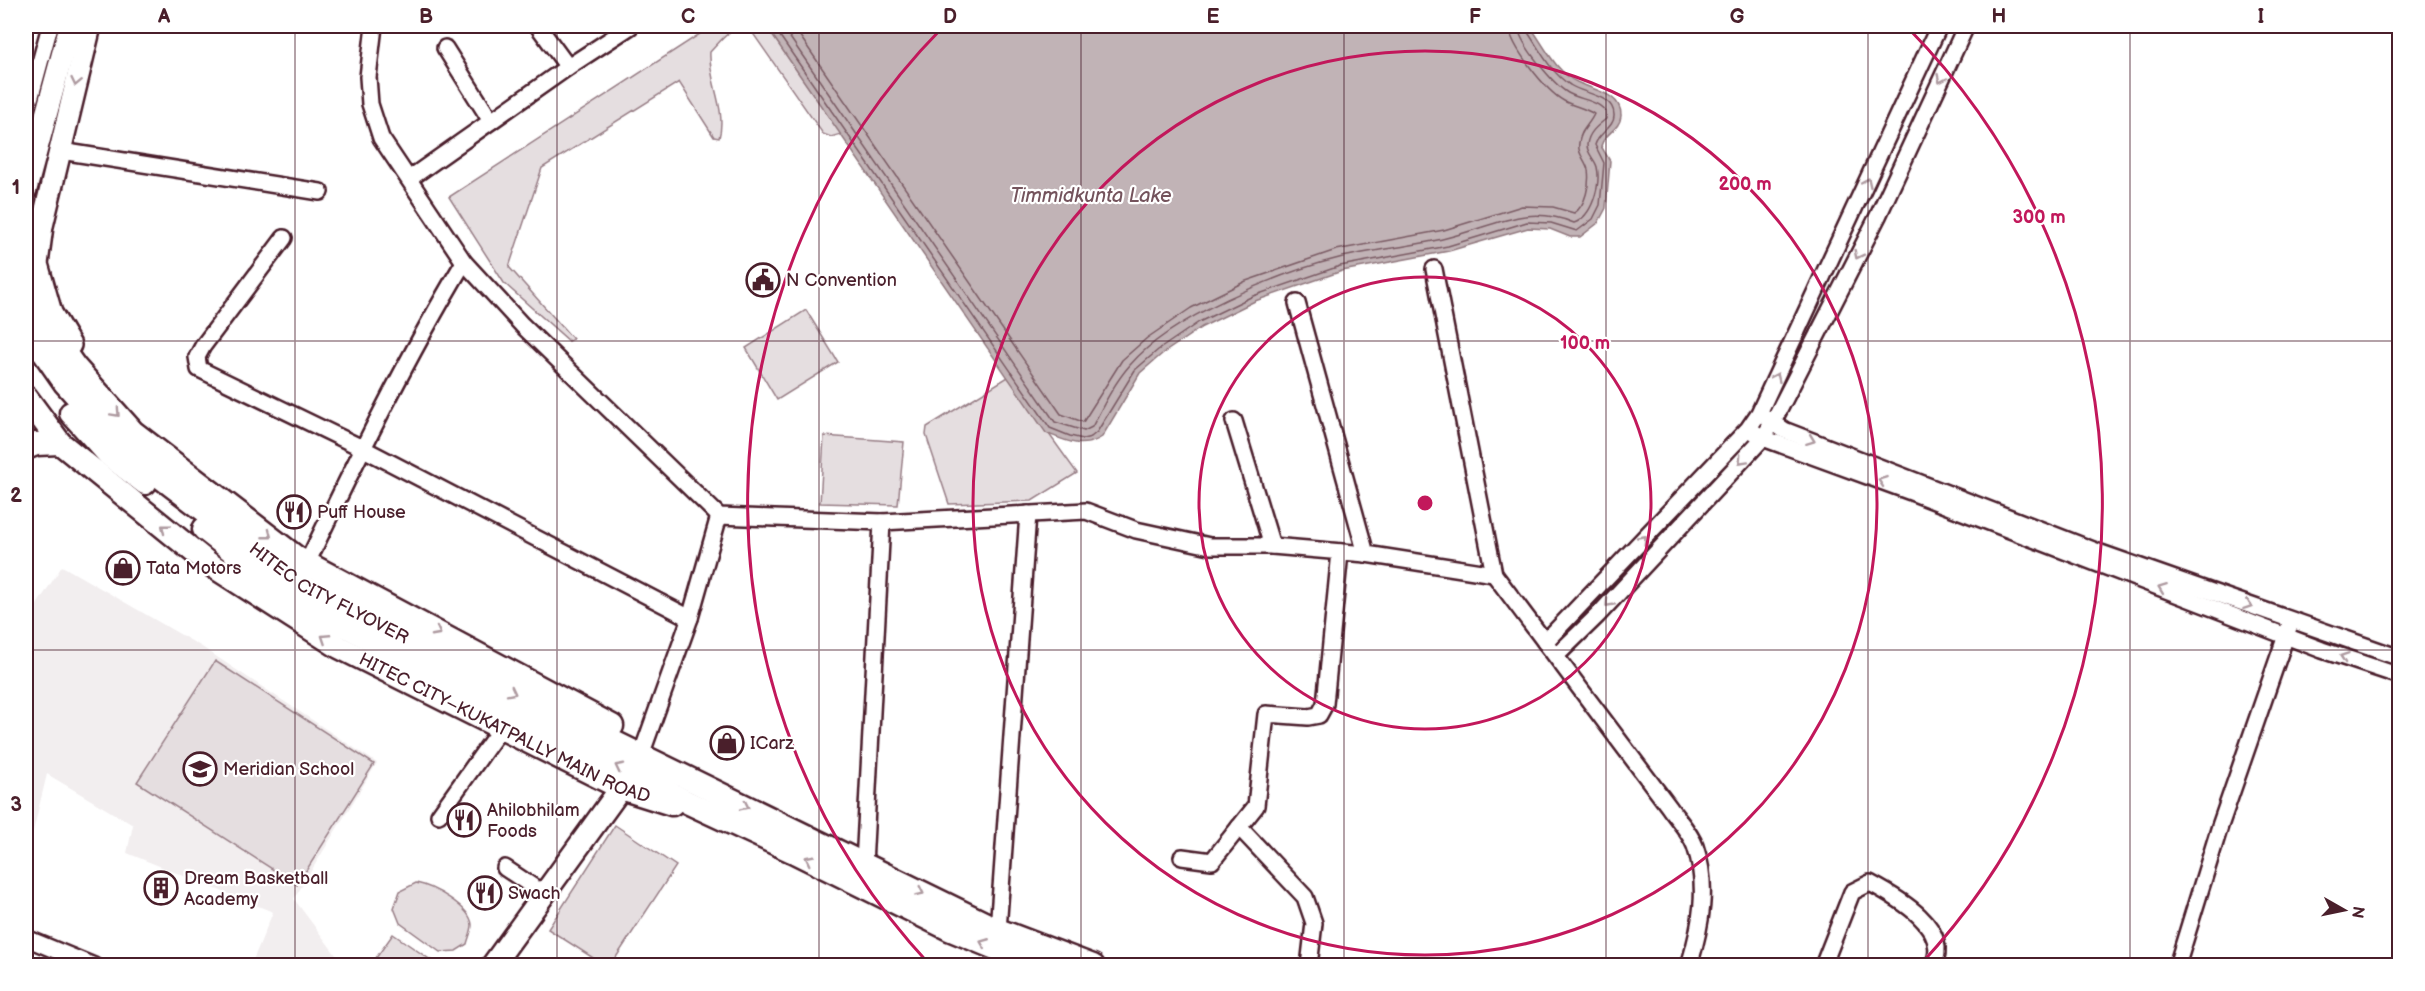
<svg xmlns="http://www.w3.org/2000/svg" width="2425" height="991" font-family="'Balsamiq Sans',sans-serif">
<rect width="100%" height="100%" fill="#fff"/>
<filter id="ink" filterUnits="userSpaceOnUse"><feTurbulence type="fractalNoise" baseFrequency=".0167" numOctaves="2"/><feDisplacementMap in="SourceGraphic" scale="12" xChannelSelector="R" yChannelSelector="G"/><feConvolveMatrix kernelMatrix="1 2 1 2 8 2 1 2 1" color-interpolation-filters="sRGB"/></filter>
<g filter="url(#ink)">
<path fill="#f2eeef" d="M62,566l140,81 175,116 -83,136 42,56 13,10h-98l22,-53 -146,-59 6,-28 -86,-51 -19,78 -2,-1v-229z"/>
<g fill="#e5dee0" stroke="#987e86" stroke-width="1.5">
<path d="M712,26h54l75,108 -10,3 -8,-3 -73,-105c-16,-8 -30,13 -40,23 -2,29 17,57 9,86l-5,-1 -35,-55 -137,86 -33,99 64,72 -4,2 -65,-58 -55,-86z"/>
<path d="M806,310l32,52 -61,38 -31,-52z"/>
<path d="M1008,377l69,96 -45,28 -83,3 -23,-69 1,-8z"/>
<path d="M824,436l80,6 -6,63 -78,-2z"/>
<path d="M215,661l159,103 -77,121 -160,-103z"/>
<path d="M615,825l61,41 -65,99h-7l-56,-36z"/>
<path d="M416,883c17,3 55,24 56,42 0,6 -4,14 -5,19l-11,7 -16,1 -40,-29 -6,-15 6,-17z"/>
<path d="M393,934l45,31h-67z"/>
</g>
<path fill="#c1b3b6" stroke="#91787e" stroke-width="1.5" d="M766,26h764c14,19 25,45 47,56 15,8 45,11 44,34 -1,14 -17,17 -20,30l9,15 -4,47 -8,15 -18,14h-10l-20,-8 -22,-1 -79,23 -107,20 -87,30 -53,26 -40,27 -22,19 -38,64c-19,13 -36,4 -56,-4z"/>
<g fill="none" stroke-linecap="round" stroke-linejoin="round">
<g stroke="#7a5a63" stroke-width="1.5">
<path d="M773,26l277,402 20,8 13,3 8,-2 6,-5 38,-62 23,-20 41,-28 54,-26 87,-30 108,-20 79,-24 24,1 26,8 16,-12 7,-14 4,-42 -9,-18c3,-12 20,-18 19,-30 0,-20 -31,-21 -44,-30 -20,-13 -30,-35 -43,-54l-1,-5"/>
<path d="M782,26l273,396 29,9 8,-4c11,-21 22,-44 38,-62 41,-48 148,-92 209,-107 35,-9 72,-11 107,-20 47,-11 80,-35 128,-15 18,-6 27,-38 23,-56 -2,-8 -10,-13 -10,-22 1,-12 10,-19 19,-26v-7c-8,-12 -26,-12 -38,-19 -15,-9 -49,-50 -50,-67"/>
<path d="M793,26l268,388 22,8 39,-62 25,-22 44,-30 55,-27 90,-31 108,-20 78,-24 31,1 21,6c12,-7 16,-30 14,-43 -2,-10 -11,-16 -9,-27 1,-13 11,-19 15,-29 -9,-6 -21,-8 -30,-13 -18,-10 -54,-55 -55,-75"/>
</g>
<g stroke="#4a1f2b" stroke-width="20">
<g id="street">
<path d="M374,26l-6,51 2,27 11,34 83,124 58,63 197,191 163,6 204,-11 50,19 74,16h62l94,8 128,20"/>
<path d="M538,26l30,41"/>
<path d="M445,48l46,73"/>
<path d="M26,114l24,-88"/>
<path d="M61,151l259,41"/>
<path d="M409,179l159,-112 63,-41"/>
<path d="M284,238l-81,108 -6,11 2,12 163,79 328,170"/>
<path d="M1434,269l60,305 175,233c8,12 21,25 26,39 14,40 6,80 -6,120"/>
<path d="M1297,303l69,251"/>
<path d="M1767,418l17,12 317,123 299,105"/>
<path d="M1234,421l38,125"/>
<path d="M1754,432l9,6 148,54 411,158 78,26"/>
<path d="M307,563c49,-102 99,-204 157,-301"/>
<path d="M1545,642l203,-213 11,-16 180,-387"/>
<path d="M1556,656l42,-41 165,-177 10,-16 105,-206 88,-190"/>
<path d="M645,744l45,-126 29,-102"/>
<path d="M439,815l62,-87"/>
<path d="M1239,827l66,70 9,26 -5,43"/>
<path d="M1182,857l30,4 44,-55 10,-92 42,3 11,-2 6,-11 15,-152"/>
<path d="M864,865l18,-343"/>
<path d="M505,868l39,26"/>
<path d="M998,930l30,-416"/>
<path d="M26,938l68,28"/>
<path d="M1823,966l29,-74 18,-9c28,15 82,45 63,83"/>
<path d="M2177,966l43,-140 69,-199"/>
</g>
</g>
<g stroke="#4a1f2b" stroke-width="26">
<g id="secondary">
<path d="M26,189l44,-163"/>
<path d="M70,345l-19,-32 -14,-49 5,-38 48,-200"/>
<path d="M492,966l129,-178"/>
</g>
</g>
<g stroke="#4a1f2b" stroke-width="27">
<g id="primary">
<path d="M26,298l49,69 58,65 164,126 315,168"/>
<path id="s1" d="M26,327l39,56 33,37 44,43 162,123 232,118 462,226 95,36"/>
<path id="s2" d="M26,397l34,46 148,120 131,84 282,141 51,16"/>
<path d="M71,413l38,42 36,28"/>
<path d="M26,448l10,-4 24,-1"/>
<path d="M204,529l83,65 33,19 369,190 103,48 157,78 90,37"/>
</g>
</g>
<use href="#street" stroke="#fff" stroke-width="15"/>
<use href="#secondary" stroke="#fff" stroke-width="21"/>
<use href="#primary" stroke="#fff" stroke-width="22"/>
</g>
<defs><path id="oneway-chevron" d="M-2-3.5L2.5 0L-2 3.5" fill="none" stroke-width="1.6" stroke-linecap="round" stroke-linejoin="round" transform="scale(1.5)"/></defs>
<g stroke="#ae9aa0">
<use href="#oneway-chevron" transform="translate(1941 79) rotate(115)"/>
<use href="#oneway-chevron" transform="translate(76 82) rotate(102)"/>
<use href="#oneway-chevron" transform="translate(1867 182) rotate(-65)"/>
<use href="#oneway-chevron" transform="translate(1858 255) rotate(117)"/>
<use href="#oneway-chevron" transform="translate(1776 377) rotate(-65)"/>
<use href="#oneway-chevron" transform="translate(116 413) rotate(47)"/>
<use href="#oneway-chevron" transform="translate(1811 440) rotate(21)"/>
<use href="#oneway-chevron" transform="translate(1742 460) rotate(133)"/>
<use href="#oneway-chevron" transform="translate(1882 481) rotate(-160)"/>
<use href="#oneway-chevron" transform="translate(165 528) rotate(-141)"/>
<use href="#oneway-chevron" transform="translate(268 535) rotate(38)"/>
<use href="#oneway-chevron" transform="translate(1643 539) rotate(-46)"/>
<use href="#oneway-chevron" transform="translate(2162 588) rotate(-159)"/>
<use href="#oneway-chevron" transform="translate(1609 603) rotate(133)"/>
<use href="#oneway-chevron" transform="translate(2248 605) rotate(19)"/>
<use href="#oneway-chevron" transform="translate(437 632) rotate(28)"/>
<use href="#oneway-chevron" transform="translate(325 638) rotate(-147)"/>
<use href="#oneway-chevron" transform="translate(2344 657) rotate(-161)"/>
<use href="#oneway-chevron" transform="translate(512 692) rotate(27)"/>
<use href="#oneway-chevron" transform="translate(619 767) rotate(-153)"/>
<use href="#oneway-chevron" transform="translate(745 806) rotate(26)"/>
<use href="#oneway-chevron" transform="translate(809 859) rotate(-153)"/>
<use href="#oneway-chevron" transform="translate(920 892) rotate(26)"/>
<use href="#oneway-chevron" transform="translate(984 943) rotate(-158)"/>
</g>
</g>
<path fill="none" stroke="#4a1f2b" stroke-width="1.5" stroke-opacity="0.55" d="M295,26v940M557,26v940M819,26v940M1081,26v940M1344,26v940M1606,26v940M1868,26v940M2130,26v940M26,341h2374M26,650h2374"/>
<g fill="none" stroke="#c2185b" stroke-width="3">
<circle cx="1425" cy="503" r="226"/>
<circle cx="1425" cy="503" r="452"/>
<path d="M930 965A677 677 0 0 1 942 28M1908 28A677 677 0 0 1 1920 965"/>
</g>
<defs>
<g id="civic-ring" transform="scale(1.725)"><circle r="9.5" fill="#fff" stroke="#4a1f2b" stroke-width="1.5"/><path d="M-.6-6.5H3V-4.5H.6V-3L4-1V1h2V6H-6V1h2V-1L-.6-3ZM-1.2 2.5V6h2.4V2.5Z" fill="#4a1f2b"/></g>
<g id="restaurant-ring" transform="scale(1.725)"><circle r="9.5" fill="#fff" stroke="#4a1f2b" stroke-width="1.5"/><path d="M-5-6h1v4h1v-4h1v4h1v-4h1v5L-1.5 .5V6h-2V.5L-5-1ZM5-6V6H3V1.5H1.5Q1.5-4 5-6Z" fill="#4a1f2b"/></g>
<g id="shop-ring" transform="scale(1.725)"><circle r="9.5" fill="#fff" stroke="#4a1f2b" stroke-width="1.5"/><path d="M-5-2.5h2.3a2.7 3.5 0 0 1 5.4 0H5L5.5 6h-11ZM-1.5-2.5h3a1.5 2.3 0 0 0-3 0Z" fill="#4a1f2b"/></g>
<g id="school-ring" transform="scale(1.725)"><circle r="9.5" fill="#fff" stroke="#4a1f2b" stroke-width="1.5"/><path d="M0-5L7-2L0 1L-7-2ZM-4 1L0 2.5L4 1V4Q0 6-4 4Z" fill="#4a1f2b"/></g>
<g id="building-ring" transform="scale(1.725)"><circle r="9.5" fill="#fff" stroke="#4a1f2b" stroke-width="1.5"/><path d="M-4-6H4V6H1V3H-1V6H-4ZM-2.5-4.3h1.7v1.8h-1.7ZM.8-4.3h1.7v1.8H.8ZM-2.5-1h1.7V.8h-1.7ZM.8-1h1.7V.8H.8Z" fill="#4a1f2b"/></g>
</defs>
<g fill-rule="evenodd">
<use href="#civic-ring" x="763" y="280"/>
<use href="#restaurant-ring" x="294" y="512"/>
<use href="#shop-ring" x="123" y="568"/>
<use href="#shop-ring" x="727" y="743"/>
<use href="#school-ring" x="200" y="769"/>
<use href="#restaurant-ring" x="464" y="820"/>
<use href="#building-ring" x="161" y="888"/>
<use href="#restaurant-ring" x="485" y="893"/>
</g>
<g text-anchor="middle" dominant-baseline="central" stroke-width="4.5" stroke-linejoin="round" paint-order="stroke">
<g font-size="18" fill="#4a1f2b" stroke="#fff" text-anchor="start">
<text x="786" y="280">N Convention</text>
<text x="317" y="512">Puff House</text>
<text x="146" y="568">Tata Motors</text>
<text x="750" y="743">ICarz</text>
<text x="223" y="769">Meridian School</text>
<text x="487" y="810">Ahilobhilam<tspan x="487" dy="21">Foods</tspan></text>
<text x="184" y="878">Dream Basketball<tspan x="184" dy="21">Academy</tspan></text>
<text x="508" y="893">Swach</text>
</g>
<g font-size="18" fill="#4a1f2b" stroke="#fff">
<text stroke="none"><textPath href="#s1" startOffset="408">HITEC CITY FLYOVER</textPath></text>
<text stroke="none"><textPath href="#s2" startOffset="588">HITEC CITY–KUKATPALLY MAIN ROAD</textPath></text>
</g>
<g font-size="20" font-style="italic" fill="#74535c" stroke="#fff">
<text x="1091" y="196">Timmidkunta Lake</text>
</g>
</g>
<circle cx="1425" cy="503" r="9" fill="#c2185b" stroke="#fff" stroke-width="3"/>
<g font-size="18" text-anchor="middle" font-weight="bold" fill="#c2185b" stroke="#fff" stroke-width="4.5" stroke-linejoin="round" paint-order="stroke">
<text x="1745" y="190">200 m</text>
<text x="2039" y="223">300 m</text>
<text x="1585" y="349">100 m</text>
</g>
<rect width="2425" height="991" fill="none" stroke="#fff" stroke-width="66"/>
<g transform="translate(2344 910) rotate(99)" stroke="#ffffff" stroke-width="4.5" paint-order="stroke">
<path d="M0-4.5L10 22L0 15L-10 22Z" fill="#4a1f2b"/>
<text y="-9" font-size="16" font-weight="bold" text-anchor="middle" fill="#4a1f2b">N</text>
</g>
<rect x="33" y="33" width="2359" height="925" fill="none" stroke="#4a1f2b" stroke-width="2"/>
<g font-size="20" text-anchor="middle" font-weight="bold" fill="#4a1f2b">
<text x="164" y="23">A</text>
<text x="426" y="23">B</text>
<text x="688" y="23">C</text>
<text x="950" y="23">D</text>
<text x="1213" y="23">E</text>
<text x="1475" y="23">F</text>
<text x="1737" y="23">G</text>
<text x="1999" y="23">H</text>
<text x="2261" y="23">I</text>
<text x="16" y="194">1</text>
<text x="16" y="502">2</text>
<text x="16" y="811">3</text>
</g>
</svg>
